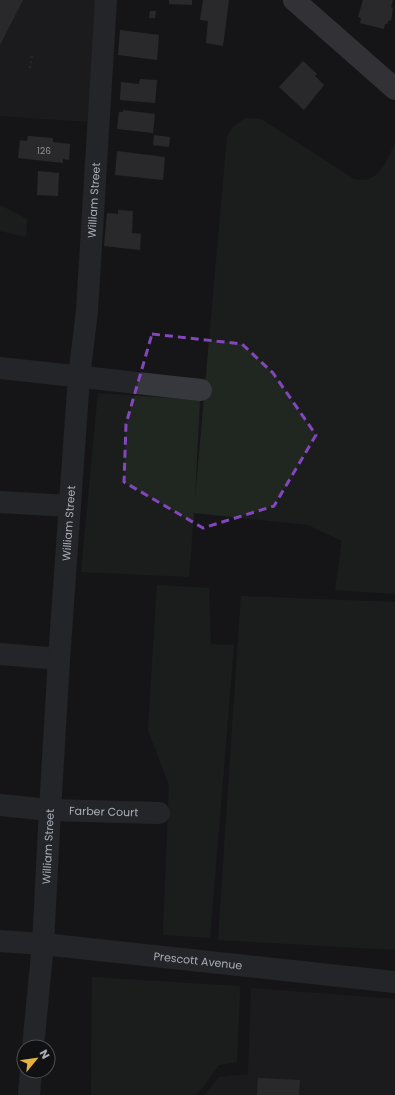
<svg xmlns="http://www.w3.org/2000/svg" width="395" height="1095" font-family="Poppins,sans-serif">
<rect width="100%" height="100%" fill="#161618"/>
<g fill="#222225">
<path d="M0,0h99l-9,122 -90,-6z"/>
<path d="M251,988l144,11v96h-191l15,-18 29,-3z"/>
</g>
<g fill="#202721">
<path d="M245,118l16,1 93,60c26,6 30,-16 41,-35v450l-60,-4 7,-49 -34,-16 -114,-12 -5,64 -108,-5 17,-179 102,7 -5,99 32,-362 6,-10z"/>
<path d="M0,205l27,14 -1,18 -26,-6z"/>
<path d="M157,585l52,3 2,56 23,1 -24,293 -47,-3 6,-150 -21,-55z"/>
<path d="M241,596l154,6v348l-177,-10z"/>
<path d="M92,977l148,9 -3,76 -18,3 -22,30h-106z"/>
</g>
<g fill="#404145">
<path d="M0,0h23l-23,45z"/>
<path d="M169,0h23v5l-23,-1z"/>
<path d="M203,0h26l-6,46 -17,-3 2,-22 -8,-1z"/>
<path d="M363,0h30l-2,7 2,1 -2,13 -2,-1 -2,4h-2l-1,5 -24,-6 1,-5 -3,-1z"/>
<path d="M150,11h6l-1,7h-6z"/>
<path d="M120,30l39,5 -2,25 -39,-5z"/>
<path d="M303,61l14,13 -2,2 9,9 -20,25 -25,-23z"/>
<path d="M140,79l17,1 -2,23 -35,-3 1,-18 18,2z"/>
<path d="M123,110l32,4 -2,19 -36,-4 2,-17h4z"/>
<path d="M154,135l16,2 -1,10 -16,-2z"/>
<path d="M28,136l25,2v4l17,2 -1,16 -6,-1v4l-45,-5 2,-18 7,1z"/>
<path d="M117,151l48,6 -2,23 -48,-5z"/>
<path d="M38,171l21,2 -1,23 -21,-1z"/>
<path d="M118,210l15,1 -1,22 9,1 -1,16 -36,-4 3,-33 11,1z"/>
<path d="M258,1078l42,2 -1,15h-42z"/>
</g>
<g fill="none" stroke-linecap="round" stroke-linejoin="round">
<path stroke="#3d3f43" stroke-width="2.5" stroke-dasharray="2 3" stroke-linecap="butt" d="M30,68l2,-14"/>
<g stroke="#37383d" stroke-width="22">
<path d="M0,368l201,22"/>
<path d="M0,502l70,4"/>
<path d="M0,654l59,5"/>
<path id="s1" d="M0,805l50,5 109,3"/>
<path id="s2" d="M0,941l43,3 352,38"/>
<path id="s3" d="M33,1047l10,-103 7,-134 9,-151 20,-282 8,-66 19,-311"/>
<path d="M29,1095l2,-24"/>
</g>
<path stroke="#54555b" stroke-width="22" d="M294,0l101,89"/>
</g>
<path d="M0 0H395V1095H0ZM152,334l90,10 31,29 43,62 -42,71 -71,22 -79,-46 2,-58z" fill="#161618" fill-opacity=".55" fill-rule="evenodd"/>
<path fill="none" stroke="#8446bd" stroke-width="3" stroke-dasharray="8 5" stroke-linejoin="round" d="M152,334l90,10 31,29 43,62 -42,71 -71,22 -79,-46 2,-58z"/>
<g text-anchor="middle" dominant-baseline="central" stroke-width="3" stroke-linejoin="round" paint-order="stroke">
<g font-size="9" fill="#8f929a">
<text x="44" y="151">126</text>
</g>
<g font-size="11" fill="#a9adb7" stroke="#111113">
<text stroke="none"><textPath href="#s3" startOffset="849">William Street</textPath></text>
<text stroke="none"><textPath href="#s3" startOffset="525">William Street</textPath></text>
<text stroke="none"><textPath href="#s1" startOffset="104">Farber Court</textPath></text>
<text stroke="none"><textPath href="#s3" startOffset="201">William Street</textPath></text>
<text stroke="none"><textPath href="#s2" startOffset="199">Prescott Avenue</textPath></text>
</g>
</g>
<g transform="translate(36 1059) rotate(61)"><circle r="19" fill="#111113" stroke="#4e4f55"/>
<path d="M0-3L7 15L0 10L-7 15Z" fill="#e5b141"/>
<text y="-6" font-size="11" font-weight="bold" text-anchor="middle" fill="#a9adb7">N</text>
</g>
</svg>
